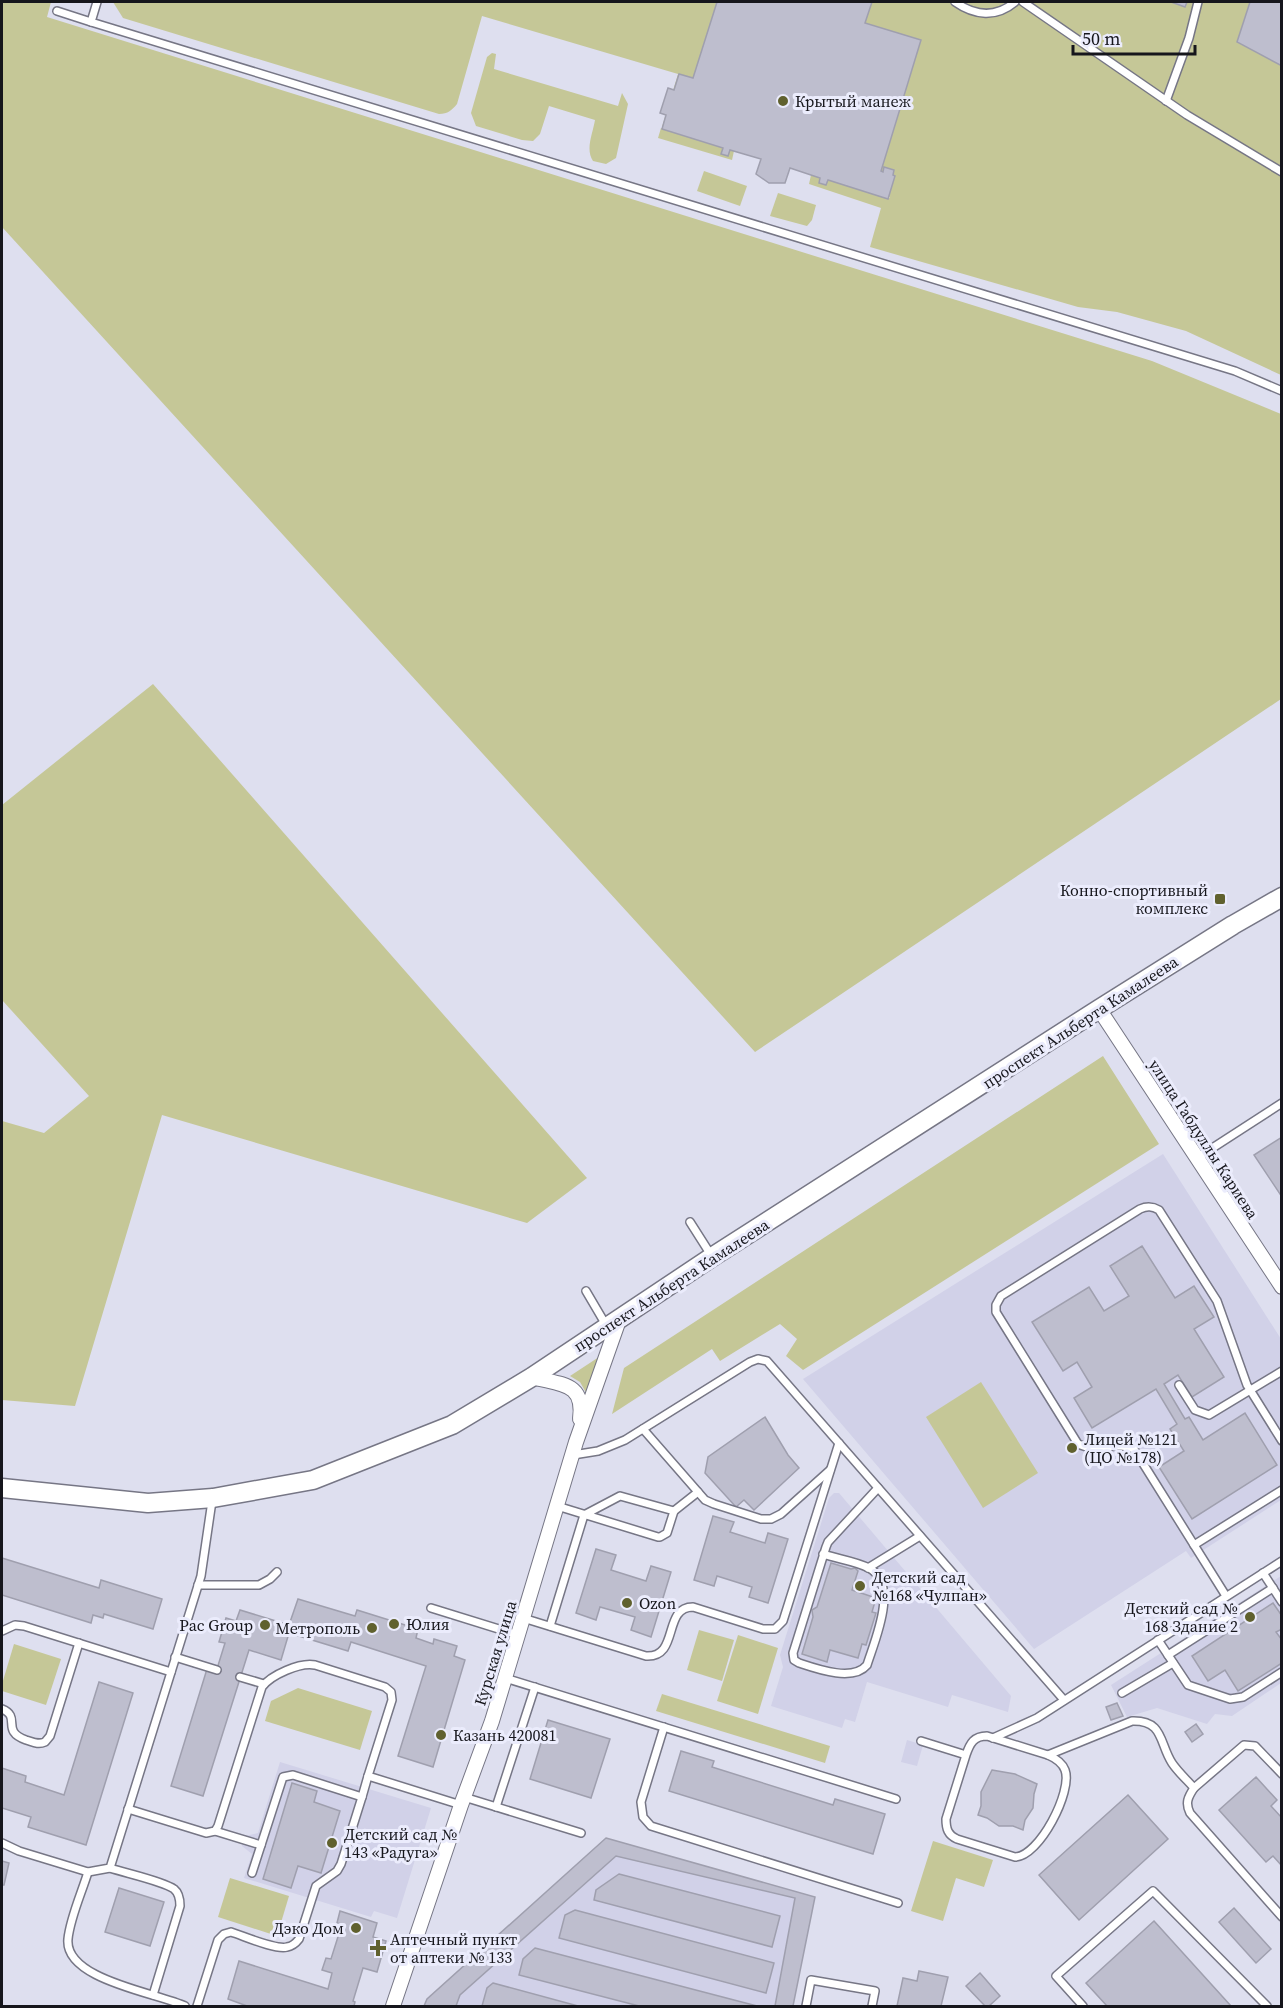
<svg xmlns="http://www.w3.org/2000/svg" width="1283" height="2008" font-family="'Source Serif 4',serif">
<rect width="100%" height="100%" fill="#dedfef"/>
<g fill="#d1d1e8">
<path d="M1163,1154l118,185v161l-90,58 -5,-7 -152,98 -231,-270z"/>
<path d="M834,1493h5l172,203 -3,16 -56,-17 -4,12 -81,-25 -12,40 -10,-3 -3,9 -71,-22 12,-39 -3,-12 49,-157z"/>
<path d="M1281,1576v107l-49,33 -17,-2 -8,10 -50,-16 -30,9 -16,-32z"/>
<path d="M907,1740l16,5 -6,21 -16,-4z"/>
<path d="M280,1762l151,46 -34,110 -23,-7 -3,6 -127,-39 8,-24 -10,-8 3,-10 13,-3z"/>
<path d="M606,1838l209,59 -22,109h-369l3,-7z"/>
</g>
<g fill="#c5c797">
<path d="M2,2h49l-4,15 1105,344 129,53v285l-526,353 -753,-825z"/>
<path d="M113,2h1168v373l-95,-44 -69,-19 -39,-5 -208,-60 11,-39 -72,-24 2,-9 78,23 1,-1 -228,-70 16,-53 -196,-58 -25,88c-5,6 -9,10 -18,10l-316,-96z"/>
<path d="M492,53l4,1 -2,15 124,37 4,-13 6,11 -12,54 -10,6 -13,-3c-8,-12 0,-28 2,-41l-46,-14 -9,28 -7,7 -11,-1 -46,-14 -5,-13 16,-56z"/>
<path d="M661,128l73,23 -2,9 -74,-22z"/>
<path d="M704,171l43,15 -7,20 -43,-15z"/>
<path d="M778,193l38,12 -4,15 -5,6 -37,-10z"/>
<path d="M153,684l434,494 -60,45 -365,-108 -87,291 -73,-6v-279l42,12 45,-37 -87,-96v-195z"/>
<path d="M1103,1056l56,88 -356,226 -17,-14 11,-17 -17,-15 -60,37 -8,-12 -100,65 12,-46z"/>
<path d="M602,1355l-13,43 -9,-16 -10,-6z"/>
<path d="M981,1382l57,91 -55,35 -57,-91z"/>
<path d="M699,1630l35,10 -12,41 -35,-11z"/>
<path d="M738,1635l40,13 -20,66 -41,-13z"/>
<path d="M14,1644l47,15 -15,46 -44,-14v-7z"/>
<path d="M298,1688l74,23 -12,39 -95,-29 6,-20z"/>
<path d="M662,1694l168,52 -5,17 -169,-52z"/>
<path d="M933,1841l60,19 -9,27 -28,-9 -13,43 -32,-10z"/>
<path d="M230,1878l59,18 -12,40 -59,-19z"/>
</g>
<g fill="#bebece" stroke="#9f9fae" stroke-width="1.5">
<path d="M717,2h155l-7,21 56,17 -40,131 2,1 1,-5 10,3 -1,5 2,1 -7,23 -60,-19 -2,5 -7,-2 1,-5 -30,-10 -5,15h-16l-13,-9 5,-15 -31,-9 -2,6 -7,-2 2,-6 -61,-19 4,-14 -6,-2 8,-25 6,2 5,-16 14,4z"/>
<path d="M1171,2h16l-2,5z"/>
<path d="M1250,2h32v64l-45,-24z"/>
<path d="M1282,1137v60l-28,-42z"/>
<path d="M1142,1246l33,52 19,-12 20,31 -20,12 30,48 -32,20 -14,-22 -14,9 21,35 4,-2 14,23 42,-27 32,52 -85,54 -33,-52 25,-16 -14,-22 7,-5 -21,-35 -64,39 -18,-30 18,-11 -15,-25 -14,9 -31,-49 57,-35 15,24 25,-15 -19,-30z"/>
<path d="M765,1417l23,38 11,13 -45,42 -10,-10 -8,7 -31,-34 3,-16z"/>
<path d="M713,1516l21,6 -4,10 35,11 3,-10 20,6 -20,64 -19,-6 3,-10 -35,-11 -3,10 -20,-6z"/>
<path d="M596,1549l20,6 -5,15 35,11 5,-15 20,6 -20,65 -20,-7 4,-13 -35,-10 -4,13 -20,-7z"/>
<path d="M2,1558l97,30 2,-8 61,19 -9,30 -49,-15 -1,4 -10,-3 -2,8 -89,-28z"/>
<path d="M831,1563l20,6 4,-1 3,3 -6,19 24,8 -4,14 4,1 -10,32 -4,-1 -4,14 -28,-8 -3,12 -25,-8 11,-37 -1,-7 5,-3z"/>
<path d="M298,1599l57,17 2,-6 61,19 -2,9 17,6 1,-5 23,7 -3,10 11,4 -32,107 -35,-11 28,-90 -75,-24 -3,9 -59,-18 -8,27 -32,-10 -46,146 -32,-10 36,-117 9,3 9,-29 -6,-1 7,-24 10,3 4,-11 49,15z"/>
<path d="M1273,1603l9,13v13l-6,3 6,8v23l-44,28 -13,-21 -17,11 -16,-25z"/>
<path d="M99,1682l34,11 -47,152 -58,-18 3,-10 -29,-9v-40l24,8 -1,6 39,13z"/>
<path d="M1117,1703l6,13 -12,4 -5,-13z"/>
<path d="M548,1720l62,19 -19,59 -61,-19z"/>
<path d="M1196,1724l7,10 -11,8 -7,-10z"/>
<path d="M681,1751l33,10 -2,6 121,38 2,-6 50,15 -12,40 -204,-63z"/>
<path d="M992,1770l23,4 22,10 -3,10 -1,14 -8,12 -2,10 -10,-4h-14l-12,-8 -9,-3 3,-9v-14z"/>
<path d="M1256,1777l21,23 -6,6 11,12v48l-9,-10 -7,6 -47,-52z"/>
<path d="M292,1783l25,8 -3,11 26,9 -19,62 -23,-7 -7,22 -28,-9z"/>
<path d="M1128,1795l40,44 -89,81 -40,-45z"/>
<path d="M606,1838l209,59 -22,109h-18l20,-108 -179,-42 -156,139 -4,11h-32l3,-7z"/>
<path d="M2,1861l7,2 -5,22h-2z"/>
<path d="M619,1874l161,42 -8,31 -178,-47 2,-10z"/>
<path d="M119,1888l45,14 -14,44 -45,-14z"/>
<path d="M1234,1908l37,41 -15,14 -37,-41z"/>
<path d="M575,1910l199,53 -8,30 -207,-55 6,-23z"/>
<path d="M340,1911l37,12 -4,14 13,4 -9,31 -14,-4 -10,33 2,1 -1,4h-107l-19,-7 11,-38 89,28 4,-16 -10,-3 4,-12 5,1 11,-35 -5,-1z"/>
<path d="M1154,1921l77,85h-124l-21,-23z"/>
<path d="M535,1948l222,58h-118l-120,-31 4,-16z"/>
<path d="M919,1971l29,6 -7,29h-44l6,-28 14,3z"/>
<path d="M980,1973l20,23 -11,10h-4l-19,-20z"/>
<path d="M493,1983l85,23h-96l5,-18z"/>
</g>
<g fill="none" stroke-linecap="round" stroke-linejoin="round">
<g stroke="#767685" stroke-width="10">
<g id="lane">
<path d="M97,2l-6,20 1144,349 47,20"/>
<path d="M955,2c20,14 41,16 60,0"/>
<path d="M1023,2l164,113 95,57"/>
<path d="M57,11l34,11"/>
<path d="M1166,101l23,-63 9,-36"/>
<path d="M1197,1158l85,-55"/>
<path d="M690,1222l21,33"/>
<path d="M586,1291l20,34"/>
<path d="M1179,1385l16,25 14,5 73,-44"/>
<path d="M643,1429l62,71 9,4 47,15h10l10,-5 49,-44"/>
<path d="M573,1455l25,-4 27,-11 125,-78 8,-3 9,2 297,339"/>
<path d="M674,1511l24,-19"/>
<path d="M1194,1545l88,-55"/>
<path d="M823,1554c15,5 32,7 46,14 31,17 5,74 -2,97 -14,17 -50,4 -68,-2l-5,-3 -1,-7 33,-106 2,-5 50,-54"/>
<path d="M868,1568l52,-32"/>
<path d="M1263,1573l19,29"/>
<path d="M198,1585h61l11,-6 7,-7"/>
<path d="M1273,1588l-105,67 20,30 42,14 13,-2 39,-25"/>
<path d="M1226,1596l-92,-147c-19,-8 -37,4 -56,-5l-82,-132v-7l5,-9 139,-87c7,-3 12,-3 19,1l58,91 30,84 35,56"/>
<path d="M431,1608l87,27"/>
<path d="M523,1618l123,38c34,2 16,-49 47,-49l70,22h12l8,-8 56,-178"/>
<path d="M550,1626l34,-111 36,-19 54,15 -7,22 -7,4h-2l-101,-31"/>
<path d="M2,1631l13,-6 9,1 147,46"/>
<path d="M1158,1640l10,15"/>
<path d="M175,1657l42,13"/>
<path d="M240,1677l24,7"/>
<path d="M505,1678l391,121"/>
<path d="M1122,1693l51,-30"/>
<path d="M2,1709c20,8 -2,22 24,31 7,2 12,5 19,2l5,-6 29,-93"/>
<path d="M664,1727l-23,75 2,15 8,9 247,77"/>
<path d="M993,1738l44,-20 245,-157"/>
<path d="M921,1741l45,14c4,-12 8,-19 21,-19l61,19c7,3 14,7 17,15 8,21 -26,87 -50,87l-58,-18c-9,-4 -11,-10 -11,-20l20,-64"/>
<path d="M1048,1755l84,-34c32,-1 27,22 40,42 6,9 15,17 22,25"/>
<path d="M1282,1774l-27,-28 -11,-1 -50,43c-6,9 -9,15 -4,25l92,104"/>
<path d="M362,1797l6,-21"/>
<path d="M464,1797l117,36"/>
<path d="M496,1807l39,-120"/>
<path d="M128,1809l78,24 9,-2 3,-5 44,-139c9,-12 38,-25 53,-22l70,22 6,5 1,8 -24,76 93,29"/>
<path d="M215,1831l46,14"/>
<path d="M2,1843l17,8 69,21 22,-4 91,-292 11,-75"/>
<path d="M110,1868c15,5 53,13 64,21 5,4 6,10 6,17l-27,89"/>
<path d="M88,1872c-6,20 -18,46 -20,67 -4,41 90,54 117,67"/>
<path d="M197,2006l21,-66 6,-6 7,-2c13,4 44,18 56,15 6,-1 9,-4 12,-8l17,-53 21,-15 4,-7 21,-67 -69,-22 -10,2 -31,96"/>
<path d="M806,2006l5,-26 64,11 -3,15"/>
<path d="M1083,2006l-27,-30 97,-85 114,115"/>
</g>
</g>
<g stroke="#767685" stroke-width="16">
<g id="street">
<path d="M1099,1009l183,278"/>
<path d="M532,1377c29,8 53,5 48,42"/>
<path d="M393,2006l68,-201 31,-84 84,-279 43,-122"/>
</g>
</g>
<g stroke="#767685" stroke-width="21">
<path id="secondary" d="M2,1488l146,15 65,-5 100,-18 139,-55 80,-48 180,-120 387,-248 134,-84 49,-28"/>
</g>
<use href="#lane" stroke="#fff" stroke-width="7"/>
<use href="#street" stroke="#fff" stroke-width="14"/>
<use href="#secondary" stroke="#fff" stroke-width="18"/>
</g>
<g fill="#60612e" stroke="#ebecfc" stroke-width="2">
<circle cx="783" cy="101" r="6"/>
<rect x="1214" y="893" width="12" height="12" rx="3"/>
<circle cx="1072" cy="1448" r="6"/>
<circle cx="860" cy="1586" r="6"/>
<circle cx="627" cy="1603" r="6"/>
<circle cx="1250" cy="1617" r="6"/>
<circle cx="394" cy="1624" r="6"/>
<circle cx="265" cy="1625" r="6"/>
<circle cx="372" cy="1628" r="6"/>
<circle cx="441" cy="1735" r="6"/>
<circle cx="332" cy="1843" r="6"/>
<circle cx="356" cy="1928" r="6"/>
<path d="M375 1939h6v6h6v6h-6v6h-6v-6h-6v-6h6z"/>
</g>
<g text-anchor="middle" dominant-baseline="central" stroke-width="6" stroke-linejoin="round" paint-order="stroke">
<g font-size="16" fill="#16161c" stroke="#ebecfc" text-anchor="start">
<text x="795" y="101">Крытый манеж</text>
<text x="1208" y="890" text-anchor="end">Конно-спортивный<tspan x="1208" dy="18">комплекс</tspan></text>
<text x="1084" y="1439">Лицей №121<tspan x="1084" dy="18">(ЦО №178)</tspan></text>
<text x="872" y="1577">Детский сад<tspan x="872" dy="18">№168 «Чулпан»</tspan></text>
<text x="639" y="1603">Ozon</text>
<text x="1238" y="1608" text-anchor="end">Детский сад №<tspan x="1238" dy="18">168 Здание 2</tspan></text>
<text x="406" y="1624">Юлия</text>
<text x="253" y="1625" text-anchor="end">Pac Group</text>
<text x="360" y="1628" text-anchor="end">Метрополь</text>
<text x="453" y="1735">Казань 420081</text>
<text x="344" y="1834">Детский сад №<tspan x="344" dy="18">143 «Радуга»</tspan></text>
<text x="344" y="1928" text-anchor="end">Дэко Дом</text>
<text x="390" y="1939">Аптечный пункт<tspan x="390" dy="18">от аптеки № 133</tspan></text>
</g>
<g font-size="16" fill="#16161c" stroke="#ebecfc">
<text transform="translate(1080 1022) rotate(-33)">проспект Альберта Камалеева</text>
<text transform="translate(1204 1139) rotate(57)">улица Габдуллы Кариева</text>
<text transform="translate(671 1285) rotate(-33)">проспект Альберта Камалеева</text>
<text transform="translate(495 1653) rotate(-73)">Курская улица</text>
</g>
</g>
<rect width="1283" height="2008" fill="none" stroke="#16161c" stroke-width="6"/>
<path d="M1073 45v9h122v-9" fill="none" stroke="#16161c" stroke-width="3"/>
<text x="1082" y="45" font-size="18" fill="#16161c" stroke="#ebecfc" stroke-width="4.5" paint-order="stroke">50 m</text>
</svg>
